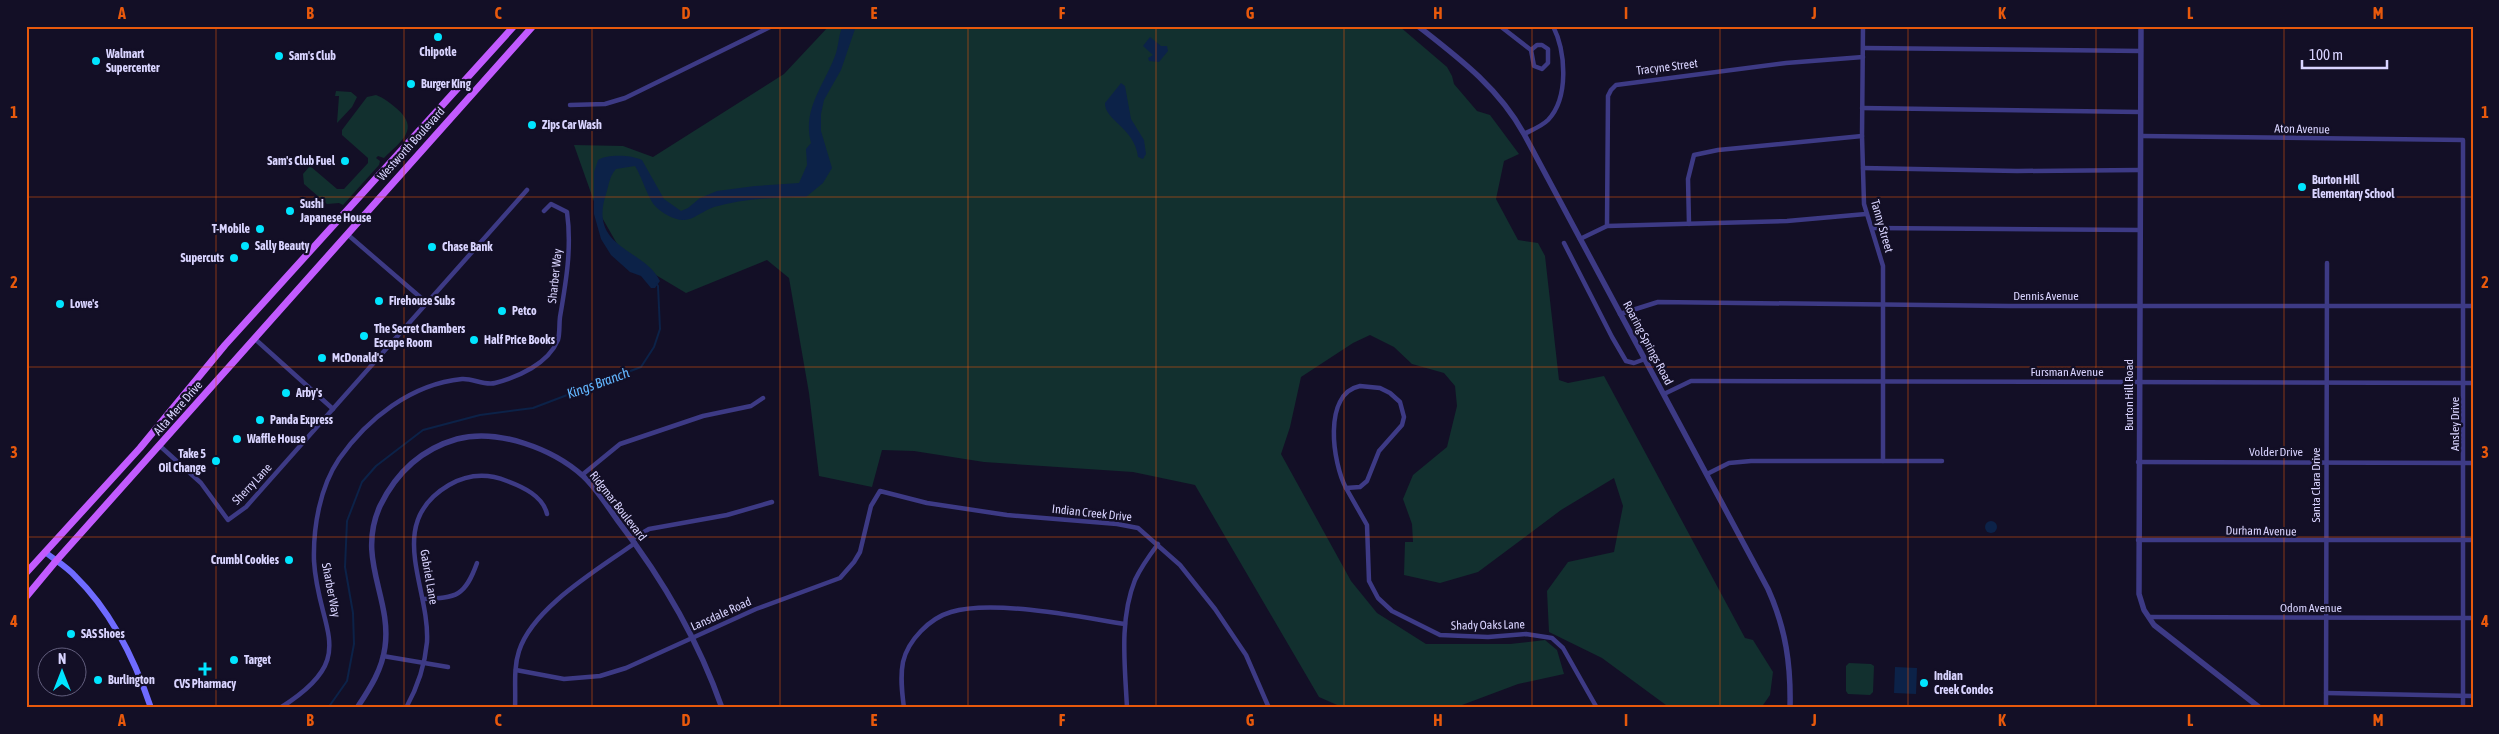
<svg xmlns="http://www.w3.org/2000/svg" width="2499" height="734" font-family="'Asap Condensed',sans-serif">
<rect width="100%" height="100%" fill="#130f26"/>
<g fill="#12302f">
<path d="M829,26h570l48,41 5,9 2,8 23,27 13,4 29,39 -15,7 -8,38 22,41 20,3 7,13 14,124 9,3 36,-7 141,262 8,2 20,32 -3,23 -9,13h-91l-68,-50 -53,-26 -2,-41 21,-29 46,-10 9,-46 -9,-28 -53,32 -83,62 -38,11 -36,-8 1,-33h8l-1,-18 -9,-25 10,-24 34,-28 10,-41 -2,-20 -11,-13 -32,-9 -18,-17 -24,-12 -17,8 -52,34 -11,50 -9,27 70,127 26,32 49,31h84l35,-4 12,10 7,24 -46,10 -64,24h-110l-25,-11 -124,-212 -62,-13 -149,-10 -70,-11 -32,-1 -10,37 -53,-11 -10,-83 -20,-115 -22,-18 -81,33 -62,-37 -28,-49 -22,-62 49,1 30,11 131,-83z"/>
<path d="M336,91l15,1 6,5 -5,10 -15,16 2,-27h-4z"/>
<path d="M376,95c8,3 14,8 20,13 25,21 5,33 -12,50l-6,-2 -2,2 4,3 -1,4 -36,40 -4,-2 -12,1 -23,-20 -1,-10 7,-8 27,23h7l24,-26v-5l-26,-23v-5l25,-33z"/>
<path d="M1849,663l22,1 3,2 -1,26 -3,3 -22,-1 -2,-3v-25z"/>
</g>
<g fill="#0c2248">
<path d="M843,26h13l-15,44 -17,30 -3,14v17l11,37 -9,15 -17,14c-30,0 -63,2 -92,10 -10,3 -22,14 -31,13 -9,0 -21,-7 -27,-13 -8,-8 -14,-30 -21,-41l-19,3c-7,8 -7,16 -10,25 -18,55 38,54 54,87l-5,7h-4l-10,-12 -11,-4 -19,-17 -10,-16 -7,-25v-42l4,-12c10,-6 33,-5 44,0l22,39 17,12 7,-3 12,-10 17,-7 38,-5 44,-3 8,-18 -1,-16 5,-6c-9,-33 13,-58 24,-87 4,-10 3,-21 8,-30z"/>
<path d="M1150,37l11,9h6l1,5 -9,11 -10,-1 -1,-3 5,-3 -10,-9z"/>
<path d="M1121,83l4,3 6,33 13,21 2,14 -3,5 -5,-2c-3,-29 -34,-37 -33,-54z"/>
<circle cx="1991" cy="527" r="6"/>
<path d="M1895,667l22,1 -1,26 -22,-1z"/>
</g>
<g fill="none" stroke-linecap="round" stroke-linejoin="round">
<path stroke="#0c2248" stroke-width="2" d="M328,708l19,-27 7,-37 -1,-31 -8,-46 2,-46 15,-39 14,-16 47,-36 57,-15 53,-7 108,-41 13,-20 6,-18 -2,-43 -2,-3"/>
<g stroke="#3d3a85" stroke-width="4.5">
<path d="M1500,26l31,24"/>
<path d="M1863,26l-1,110 2,68 19,62v195"/>
<path d="M1537,45h5l6,4v14l-6,6 -8,-3 -3,-16z"/>
<path d="M1864,48l277,3"/>
<path d="M570,105l35,-1 20,-6 147,-72"/>
<path d="M1862,108l278,4"/>
<path d="M1524,134c8,-4 18,-8 24,-14 21,-22 18,-68 5,-94"/>
<path d="M2141,136l322,4v568"/>
<path d="M1863,168l154,3 123,-1"/>
<path d="M1689,224l-1,-45 6,-24 24,-5 144,-14"/>
<path d="M1607,226l1,-130 3,-6 5,-5 170,-22 77,-6"/>
<path d="M1873,228l267,2"/>
<path d="M347,234l80,69"/>
<path d="M1580,239l27,-13 180,-5 79,-7"/>
<path d="M1564,243l48,94 14,24 8,2 11,-4"/>
<path d="M1620,314l38,-12 352,4h463"/>
<path d="M255,339l78,70"/>
<path d="M1360,386l20,2 10,5 10,9 4,15 -2,8 -23,26 -12,30 -7,6 -14,1c-13,-24 -24,-94 14,-102z"/>
<path d="M1664,394l27,-13h13l769,2"/>
<path d="M160,446l41,37 27,37 18,-13 281,-317"/>
<path d="M2138,462l335,1"/>
<path d="M1707,474l22,-11 22,-2h191"/>
<path d="M582,475l38,-31 83,-28 48,-10 12,-8"/>
<path d="M1346,488l21,37 2,56 9,17 14,13 48,24 48,2 38,-3 26,4 11,10 34,60"/>
<path d="M632,539l17,-10 78,-14 45,-13"/>
<path d="M2138,540h335"/>
<path d="M423,599c34,-1 42,-3 54,-36"/>
<path d="M2149,617l324,1"/>
<path d="M383,656l65,11"/>
<path d="M516,670l48,9 36,-3 26,-8 130,-59 84,-31 14,-16 6,-10 11,-46 9,-15 47,12 80,12 110,9 21,4 42,37 35,44 31,46 23,53"/>
<path d="M2326,693l147,3"/>
<path d="M280,708c82,-51 38,-76 34,-147 -1,-34 6,-74 25,-102 28,-40 72,-75 123,-80 10,-1 23,7 33,4 23,-6 53,-19 63,-43 2,-7 1,-16 2,-23 6,-35 12,-69 7,-105l-16,-8 -7,7"/>
<path d="M406,708c11,-20 19,-43 21,-66 3,-55 -43,-119 22,-157 19,-11 38,-12 58,-4 16,6 36,15 40,33"/>
<path d="M515,708c1,-19 -2,-39 4,-57 14,-44 80,-82 116,-108"/>
<path d="M904,708c-2,-15 -4,-31 -1,-46 5,-22 27,-44 48,-50 42,-13 129,5 174,12"/>
<path d="M1127,708c-2,-42 -8,-88 8,-128 6,-13 14,-24 23,-36"/>
<path d="M2326,708l1,-445"/>
</g>
<g stroke="#3d3a85" stroke-width="5.5">
<path d="M1418,26c41,32 81,62 106,108l244,455c18,40 23,76 22,119"/>
<path d="M2141,26l-2,568 5,16 10,15 106,83"/>
<path d="M357,708c13,-20 25,-38 28,-61 7,-49 -29,-88 -5,-141 16,-33 42,-57 77,-67 41,-11 96,10 126,37 14,13 24,30 35,45 44,57 80,118 104,187"/>
</g>
<path stroke="#6f6bff" stroke-width="6" d="M45,552c10,8 22,15 30,24 36,35 60,84 76,132"/>
<g stroke="#c25bff" stroke-width="7">
<path d="M26,573l114,-125 85,-103 289,-319"/>
<path d="M26,597l30,-36 477,-535"/>
</g>
</g>
<path fill="none" stroke="#e8590c" stroke-width="1" stroke-opacity="0.55" d="M216,26v682M404,26v682M592,26v682M780,26v682M968,26v682M1156,26v682M1344,26v682M1532,26v682M1720,26v682M1908,26v682M2096,26v682M2284,26v682M26,197h2447M26,367h2447M26,537h2447"/>
<g fill="#00e5ff" stroke="#130f26" stroke-width="2">
<circle cx="438" cy="37" r="5"/>
<circle cx="279" cy="56" r="5"/>
<circle cx="96" cy="61" r="5"/>
<circle cx="411" cy="84" r="5"/>
<circle cx="532" cy="125" r="5"/>
<circle cx="345" cy="161" r="5"/>
<circle cx="2302" cy="187" r="5"/>
<circle cx="290" cy="211" r="5"/>
<circle cx="260" cy="229" r="5"/>
<circle cx="245" cy="246" r="5"/>
<circle cx="432" cy="247" r="5"/>
<circle cx="234" cy="258" r="5"/>
<circle cx="379" cy="301" r="5"/>
<circle cx="60" cy="304" r="5"/>
<circle cx="502" cy="311" r="5"/>
<circle cx="364" cy="336" r="5"/>
<circle cx="474" cy="340" r="5"/>
<circle cx="322" cy="358" r="5"/>
<circle cx="286" cy="393" r="5"/>
<circle cx="260" cy="420" r="5"/>
<circle cx="237" cy="439" r="5"/>
<circle cx="216" cy="461" r="5"/>
<circle cx="289" cy="560" r="5"/>
<circle cx="71" cy="634" r="5"/>
<circle cx="234" cy="660" r="5"/>
<path d="M202.5 661.5h5v5h5v5h-5v5h-5v-5h-5v-5h5z"/>
<circle cx="98" cy="680" r="5"/>
<circle cx="1924" cy="683" r="5"/>
</g>
<g text-anchor="middle" dominant-baseline="central" stroke-width="4.5" stroke-linejoin="round" paint-order="stroke">
<g font-size="12" font-weight="bold" fill="#d9d4ff" stroke="#130f26" text-anchor="start">
<text x="438" y="52" text-anchor="middle">Chipotle</text>
<text x="106" y="54">Walmart<tspan x="106" dy="14">Supercenter</tspan></text>
<text x="289" y="56">Sam's Club</text>
<text x="421" y="84">Burger King</text>
<text x="542" y="125">Zips Car Wash</text>
<text x="335" y="161" text-anchor="end">Sam's Club Fuel</text>
<text x="2312" y="180">Burton Hill<tspan x="2312" dy="14">Elementary School</tspan></text>
<text x="300" y="204">Sushi<tspan x="300" dy="14">Japanese House</tspan></text>
<text x="250" y="229" text-anchor="end">T-Mobile</text>
<text x="255" y="246">Sally Beauty</text>
<text x="442" y="247">Chase Bank</text>
<text x="224" y="258" text-anchor="end">Supercuts</text>
<text x="389" y="301">Firehouse Subs</text>
<text x="70" y="304">Lowe's</text>
<text x="512" y="311">Petco</text>
<text x="374" y="329">The Secret Chambers<tspan x="374" dy="14">Escape Room</tspan></text>
<text x="484" y="340">Half Price Books</text>
<text x="332" y="358">McDonald's</text>
<text x="296" y="393">Arby's</text>
<text x="270" y="420">Panda Express</text>
<text x="247" y="439">Waffle House</text>
<text x="206" y="454" text-anchor="end">Take 5<tspan x="206" dy="14">Oil Change</tspan></text>
<text x="279" y="560" text-anchor="end">Crumbl Cookies</text>
<text x="81" y="634">SAS Shoes</text>
<text x="244" y="660">Target</text>
<text x="1934" y="676">Indian<tspan x="1934" dy="14">Creek Condos</tspan></text>
<text x="108" y="680">Burlington</text>
<text x="205" y="684" text-anchor="middle">CVS Pharmacy</text>
</g>
<g font-size="12" fill="#d9d4ff" stroke="#130f26">
<text transform="translate(1667 67) rotate(-7)">Tracyne Street</text>
<text transform="translate(2302 129) rotate(1)">Aton Avenue</text>
<text transform="translate(411 144) rotate(-48)">Westworth Boulevard</text>
<text transform="translate(1882 226) rotate(74)">Tanny Street</text>
<text transform="translate(555 276) rotate(-84)">Sharber Way</text>
<text x="2046" y="296">Dennis Avenue</text>
<text transform="translate(1648 343) rotate(62)">Roaring Springs Road</text>
<text x="2067" y="372">Fursman Avenue</text>
<text transform="translate(2129 395) rotate(-90)">Burton Hill Road</text>
<text transform="translate(178 408) rotate(-49)">Alta Mere Drive</text>
<text transform="translate(2455 424) rotate(-90)">Ansley Drive</text>
<text x="2276" y="452">Volder Drive</text>
<text transform="translate(252 484) rotate(-47)">Sherry Lane</text>
<text transform="translate(2316 485) rotate(-90)">Santa Clara Drive</text>
<text transform="translate(618 506) rotate(52)">Ridgmar Boulevard</text>
<text transform="translate(1092 513) rotate(6)">Indian Creek Drive</text>
<text transform="translate(2261 531) rotate(1)">Durham Avenue</text>
<text transform="translate(429 577) rotate(80)">Gabriel Lane</text>
<text transform="translate(331 590) rotate(79)">Sharber Way</text>
<text x="2311" y="608">Odom Avenue</text>
<text transform="translate(721 614) rotate(-24)">Lansdale Road</text>
<text transform="translate(1488 625) rotate(-1)">Shady Oaks Lane</text>
</g>
<g font-size="14" font-style="italic" fill="#62b6ff" stroke="#130f26">
<text transform="translate(598 383) rotate(-20)">Kings Branch</text>
</g>
</g>
<rect width="2499" height="734" fill="none" stroke="#130f26" stroke-width="55"/>
<g transform="translate(62 672)"><circle r="24" fill="#130f26" stroke="#625e7d"/>
<path d="M0-4L9 19L0 12L-9 19Z" fill="#00e5ff"/>
<text y="-8" font-size="14" font-weight="bold" text-anchor="middle" fill="#d9d4ff">N</text>
</g>
<path d="M2302 60v8h85v-8" fill="none" stroke="#d9d4ff" stroke-width="2.5"/>
<text x="2309" y="60" font-size="15" fill="#d9d4ff" stroke="#130f26" stroke-width="4" paint-order="stroke">100 m</text>
<rect x="28" y="28" width="2444" height="678" fill="none" stroke="#e8590c" stroke-width="2"/>
<g font-size="16" text-anchor="middle" font-weight="bold" fill="#e8590c">
<text x="122" y="19">A</text>
<text x="310" y="19">B</text>
<text x="498" y="19">C</text>
<text x="686" y="19">D</text>
<text x="874" y="19">E</text>
<text x="1062" y="19">F</text>
<text x="1250" y="19">G</text>
<text x="1438" y="19">H</text>
<text x="1626" y="19">I</text>
<text x="1814" y="19">J</text>
<text x="2002" y="19">K</text>
<text x="2190" y="19">L</text>
<text x="2378" y="19">M</text>
<text x="14" y="118">1</text>
<text x="2485" y="118">1</text>
<text x="14" y="288">2</text>
<text x="2485" y="288">2</text>
<text x="14" y="458">3</text>
<text x="2485" y="458">3</text>
<text x="14" y="627">4</text>
<text x="2485" y="627">4</text>
<text x="122" y="726">A</text>
<text x="310" y="726">B</text>
<text x="498" y="726">C</text>
<text x="686" y="726">D</text>
<text x="874" y="726">E</text>
<text x="1062" y="726">F</text>
<text x="1250" y="726">G</text>
<text x="1438" y="726">H</text>
<text x="1626" y="726">I</text>
<text x="1814" y="726">J</text>
<text x="2002" y="726">K</text>
<text x="2190" y="726">L</text>
<text x="2378" y="726">M</text>
</g>
</svg>
